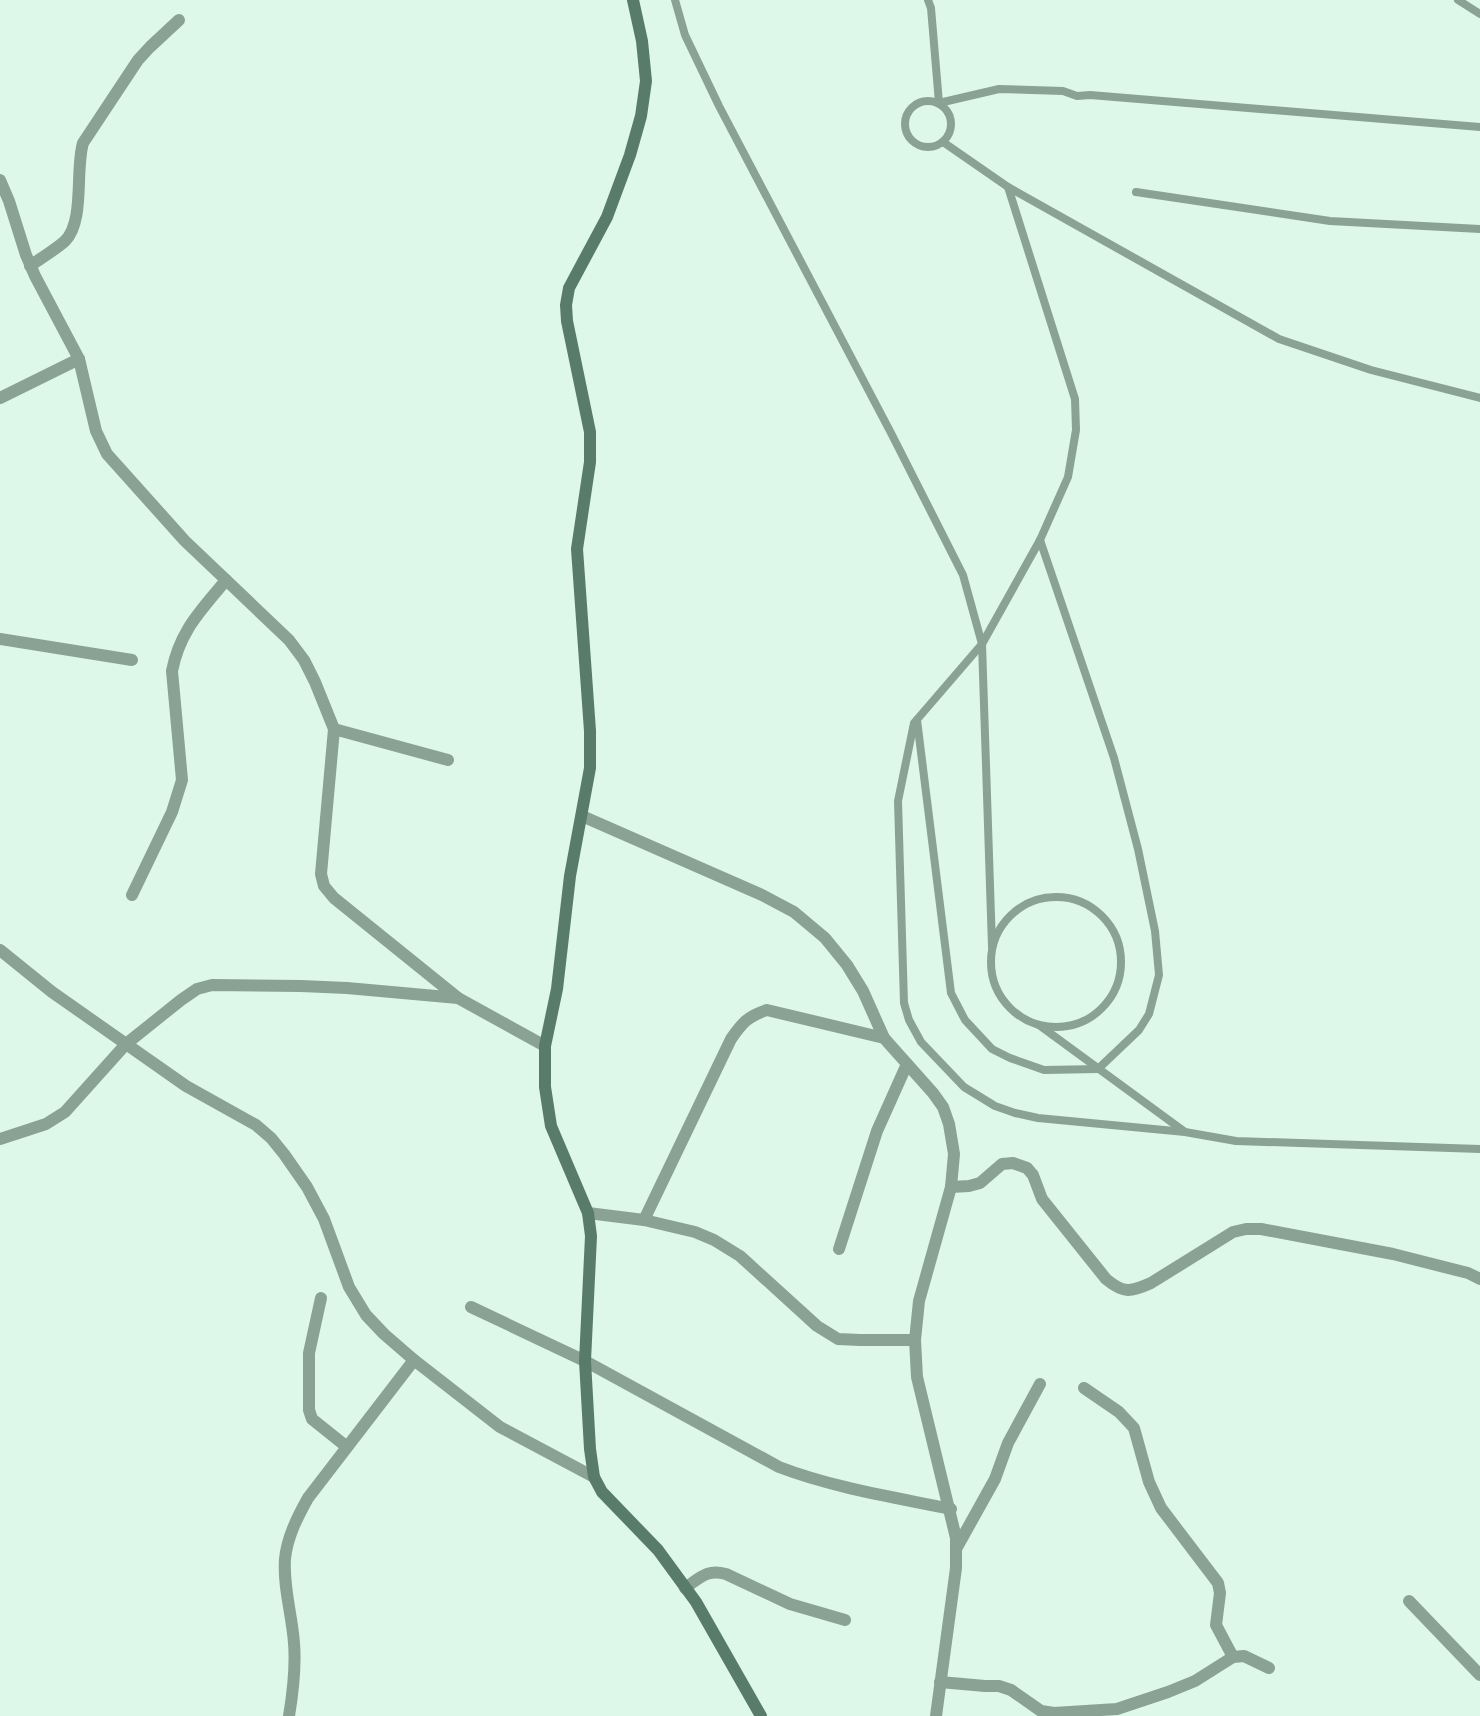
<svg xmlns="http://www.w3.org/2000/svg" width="1480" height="1716" font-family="'Varela Round',sans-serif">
<rect width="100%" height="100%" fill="#ddf8e8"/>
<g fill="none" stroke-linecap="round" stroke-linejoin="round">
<g stroke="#89a294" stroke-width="8">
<path d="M675,0l10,35 34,71 172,327 72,142 19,69 10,302"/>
<path d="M928,0l3,8 8,95 60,-14 64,2 14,5 13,-1 390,32"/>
<path d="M1458,0l22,14"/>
<circle cx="928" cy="124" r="23"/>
<path d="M943,142l65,45 67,212 1,31 -8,47 -28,63 -58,104 -68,79 -16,78 6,202 5,17 12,22 43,45 31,19 20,7 23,5 147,14"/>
<path d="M1008,187l271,152 92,31 109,28"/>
<path d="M1136,192l194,29 150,8"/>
<path d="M917,720l34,273 14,27 27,29 18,9 34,12 54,-1 41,-39 10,-16 10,-39 -4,-44 -17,-82 -24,-91 -74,-218"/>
<circle cx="1056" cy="962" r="65"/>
<path d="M1039,1025l146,107 51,9 244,8"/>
</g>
<g stroke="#89a294" stroke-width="12">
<path d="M0,180l9,21 17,54 9,21 44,83 17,72 11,23 78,87 104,99 15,20 11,22 19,47"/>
<path d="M30,266c11,-8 25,-16 35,-25 20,-20 10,-71 18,-98l55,-83 12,-13 29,-27"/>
<path d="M0,398l79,-39"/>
<path d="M0,639l132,21"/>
<path d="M448,760l-114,-31 -13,145 3,12 10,12 124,100 87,48"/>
<path d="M582,816l180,79 32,17 31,26 22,27 16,26 21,47 49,55 10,14 6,17 5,30 -3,33 -32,114 -4,39 2,37 39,161v30l-20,148"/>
<path d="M132,895l40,-83 10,-32 -10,-109c8,-41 29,-60 54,-91"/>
<path d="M0,950l52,42 134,94 70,39 15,13 13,16 23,33 17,32 25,68 17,28 18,19 30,26 86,67 94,50"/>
<path d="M0,1139l46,-15 19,-12 61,-68 55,-44 16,-11 15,-4 89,1 46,2 111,10"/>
<path d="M951,1187l18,-1 11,-3 22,-19 11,-1 14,5 6,7 9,24 64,80c18,15 25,13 45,4l82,-51 13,-3h15l132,25 75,19 12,6"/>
<path d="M588,1213l56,7 51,12 19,8 26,16 77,70 21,13 22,1h55"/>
<path d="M644,1220l87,-181c11,-16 17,-23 36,-29l117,28"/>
<path d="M839,1249l38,-118 30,-67"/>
<path d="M321,1298l-12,55v57l3,9 35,28"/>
<path d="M471,1307l114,54 194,106c55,21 114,30 172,42"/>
<path d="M1084,1388l35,24 15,16 15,54 12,26 57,75 2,10 -4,32 17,32"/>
<path d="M956,1549l39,-70 13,-36 32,-59"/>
<path d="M685,1588c16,-11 22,-19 41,-14l64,30 55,16"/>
<path d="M1409,1601l71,74"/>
<path d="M940,1682l45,4h14l12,4 30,21 13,2 63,-4 51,-17 27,-11 38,-24 11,-1 25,12"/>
<path d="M289,1716c4,-24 7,-48 5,-73 -2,-28 -11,-56 -9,-84 2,-22 13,-43 23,-61l106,-138"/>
</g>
<path stroke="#587c68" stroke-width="12" d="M633,0l9,41 4,40 -5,35 -11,39 -23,62 -38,71 -3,17 1,16 23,111v30l-13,87 13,182v37l-20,108 -13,113 -12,57v41l6,39 37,87 3,23 -6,125 5,88 4,28 8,15 56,58 38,52 65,114"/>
</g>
</svg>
